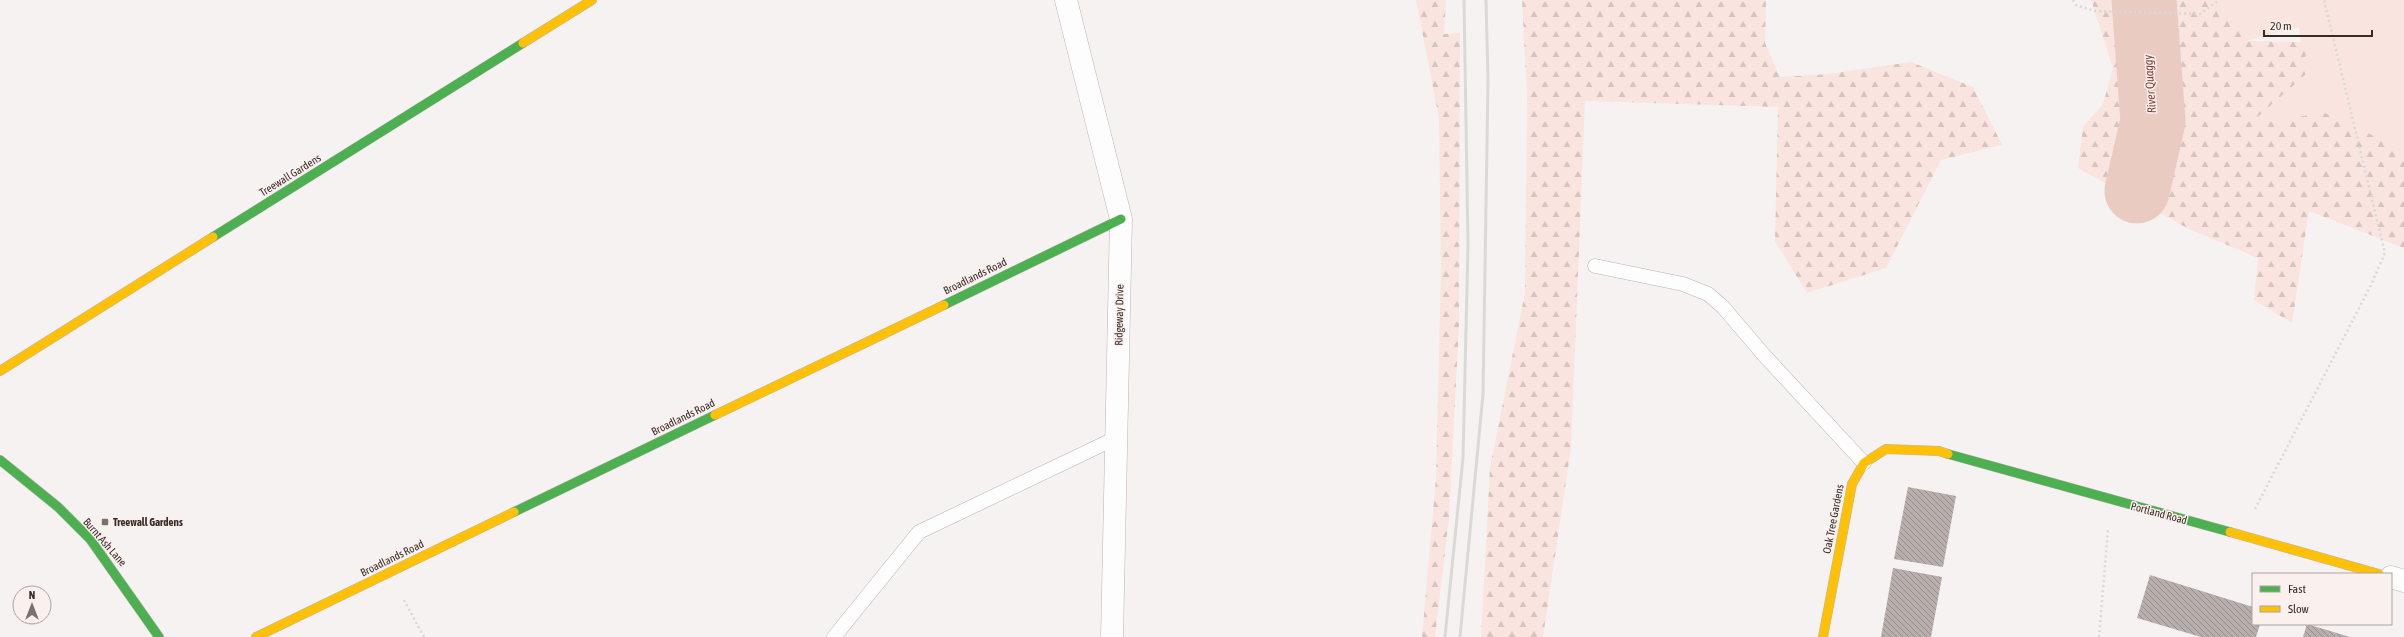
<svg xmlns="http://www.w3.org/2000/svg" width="2404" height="637" font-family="'Asap Condensed',sans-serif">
<defs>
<pattern id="forest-firs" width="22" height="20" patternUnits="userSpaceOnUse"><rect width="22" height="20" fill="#f9e4df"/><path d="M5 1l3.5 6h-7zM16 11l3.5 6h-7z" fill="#d6c4bf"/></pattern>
<pattern id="building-back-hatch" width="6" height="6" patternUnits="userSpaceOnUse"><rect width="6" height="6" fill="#b8afad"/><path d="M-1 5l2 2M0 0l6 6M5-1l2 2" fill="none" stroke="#978f8d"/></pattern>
</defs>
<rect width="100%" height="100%" fill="#f7f2f2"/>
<path fill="#f9e4df" d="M2219,0h185v150l-79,-37 -75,11 55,-49 -6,-48 -54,14z"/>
<g fill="url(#forest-firs)">
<path d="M1416,0h30l-2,34 16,-1 -1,292 -10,193 -14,119h-13l14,-159 5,-208 -2,-152z"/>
<path d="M1522,0h244l-1,43 15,34 48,-3 83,-12 62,25 29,58 -61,15 -55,108 -79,25 -32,-52 3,-134 -193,-6 -14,347 -28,189h-62l9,-170 35,-174 2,-196z"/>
<path d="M2091,0h128l26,41 61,1 -1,33 -54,48 74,-10 79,37v98l-95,-37 -17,112 -38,-23 4,-42 -69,-29 -111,-61 5,-41 20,-23 10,-36z"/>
</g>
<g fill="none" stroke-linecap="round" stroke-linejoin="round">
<path stroke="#eacbc2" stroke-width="65" d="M2137,191l16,-70 -9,-121"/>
</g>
<g fill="url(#building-back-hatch)">
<path d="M1908,487l48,9 -13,71 -49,-8z"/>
<path d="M1893,568l49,9 -11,60h-50z"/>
<path d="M2150,575l103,32v17h7l-4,13h-55l-64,-19z"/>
<path d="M2307,624l43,13h-47z"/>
</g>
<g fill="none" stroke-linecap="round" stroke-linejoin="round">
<g stroke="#bcb3b2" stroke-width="15">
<g id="lane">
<path d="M1595,266l88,18 25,10 15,13 40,47 101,109"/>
<path d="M834,637l85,-105 197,-94"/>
</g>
</g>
<g stroke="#bcb3b2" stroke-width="23">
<g id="street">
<path d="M1066,0l55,219 -9,418"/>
<path d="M2391,577l13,4"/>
</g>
</g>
<g stroke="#bcb3b2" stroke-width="10">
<g id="fast">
<path d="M213,237l310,-194"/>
<path d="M944,305l177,-86"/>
<path d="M1948,454l282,78"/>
<path d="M0,460l58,47 32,32 69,98"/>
<path d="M514,512l201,-97"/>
</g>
</g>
<g stroke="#bcb3b2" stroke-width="10">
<g id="slow">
<path d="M523,43l69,-43"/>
<path d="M0,371l213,-134"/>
<path d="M715,415l229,-110"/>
<path d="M2230,532l149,42"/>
<path d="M256,637l258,-125"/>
<path d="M1823,637l29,-153 12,-21 22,-14 53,2 9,3"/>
</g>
</g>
<g stroke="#d9d7d7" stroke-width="2.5" stroke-dasharray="2 3" stroke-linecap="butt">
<path d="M2073,0l3,5 18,6 106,3 19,-14"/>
<path d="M2255,509l115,-222 15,-34 -61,-253"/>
<path d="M404,600l20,37"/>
<path d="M2099,637l9,-107"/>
</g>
<use href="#lane" stroke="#fefdfd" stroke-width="14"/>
<use href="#street" stroke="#fefdfd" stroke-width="22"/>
<use href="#fast" stroke="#4caf50" stroke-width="9"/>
<use href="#slow" stroke="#ffc107" stroke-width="9"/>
<g stroke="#dbd8d8" stroke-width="3">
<path d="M1445,637l18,-179 5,-213 -4,-245"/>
<path d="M1460,637l23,-243 5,-314 -2,-80"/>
</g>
</g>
<rect fill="#7c706d" stroke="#faf1ef" stroke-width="1.5" x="101" y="518" width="8" height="8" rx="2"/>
<g text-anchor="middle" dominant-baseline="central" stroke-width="3" stroke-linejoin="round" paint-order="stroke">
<g font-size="11" fill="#392a26" stroke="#faf1ef">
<text transform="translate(290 175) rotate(-32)">Treewall Gardens</text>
<text transform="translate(975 276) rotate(-26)">Broadlands Road</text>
<text transform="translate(1119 315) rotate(-89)">Ridgeway Drive</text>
<text transform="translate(683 417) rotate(-26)">Broadlands Road</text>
<text transform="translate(2159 513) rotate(15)">Portland Road</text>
<text transform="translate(1833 519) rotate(-79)">Oak Tree Gardens</text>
<text transform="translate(105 542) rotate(49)">Burnt Ash Lane</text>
<text transform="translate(392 558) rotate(-26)">Broadlands Road</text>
</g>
<g font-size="11" font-weight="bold" fill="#392a26" stroke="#faf1ef" text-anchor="start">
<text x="113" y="522">Treewall Gardens</text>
</g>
<g font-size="12" font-style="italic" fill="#7c4334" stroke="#faf1ef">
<text transform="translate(2150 84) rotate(-94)">River Quaggy</text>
</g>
</g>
<rect x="2252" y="573" width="140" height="52" fill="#faf1ef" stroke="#ada19f"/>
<rect x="2260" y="586" width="20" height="6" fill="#4caf50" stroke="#ada19f"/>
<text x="2288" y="593" font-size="12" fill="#392a26">Fast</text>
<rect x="2260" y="606" width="20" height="6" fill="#ffc107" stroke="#ada19f"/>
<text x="2288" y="613" font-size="12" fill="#392a26">Slow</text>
<g transform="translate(32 605)"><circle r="19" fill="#faf1ef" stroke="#ada19f"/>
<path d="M0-3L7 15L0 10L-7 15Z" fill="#7c706d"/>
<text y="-6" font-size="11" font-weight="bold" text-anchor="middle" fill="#392a26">N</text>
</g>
<path d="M2264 30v6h108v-6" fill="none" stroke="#392a26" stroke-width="2"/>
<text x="2270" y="30" font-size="12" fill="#392a26" stroke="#faf1ef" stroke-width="3" paint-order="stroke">20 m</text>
</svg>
